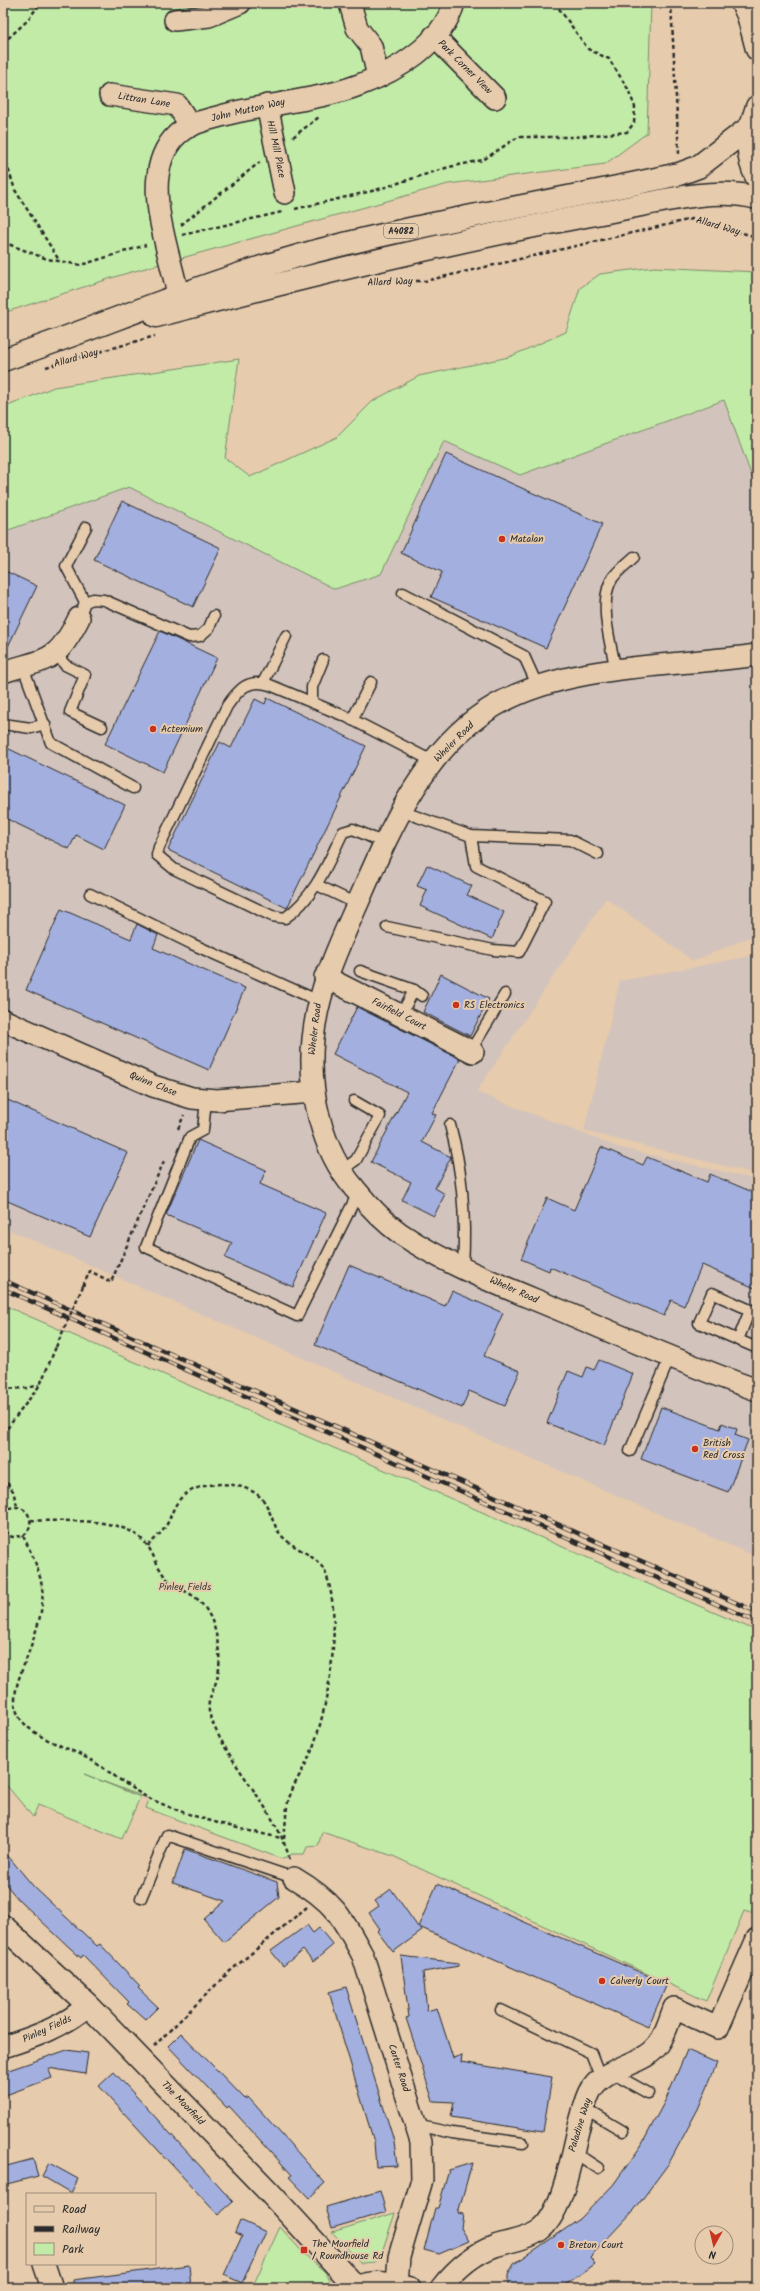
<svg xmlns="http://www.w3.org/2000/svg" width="760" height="2291" font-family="Kalam,sans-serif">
<rect width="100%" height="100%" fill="#e6cbad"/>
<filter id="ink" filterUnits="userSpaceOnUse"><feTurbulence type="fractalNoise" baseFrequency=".025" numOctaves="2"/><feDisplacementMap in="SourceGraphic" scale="8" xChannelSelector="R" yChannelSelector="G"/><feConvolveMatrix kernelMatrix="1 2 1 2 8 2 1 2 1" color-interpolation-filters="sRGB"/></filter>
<g filter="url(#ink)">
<g fill="#d2c3bc">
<path d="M725,400l32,91v443l-64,27 -87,-63 -130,194 141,55 140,33v377l-754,-330v-695l126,-45 206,102 46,-15 63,-133 76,34z"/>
<path d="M757,955v219l-173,-43 36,-150z"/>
</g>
<g fill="#c2eba7" stroke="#768b69">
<path d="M3,3h648l-4,130 -42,31 -157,20 -324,90 -121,39z"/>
<path d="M654,267l103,5v219l-33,-91 -204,75 -76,-34 -63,133 -46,15 -206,-102 -126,45v-124l51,-21 185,-28 -14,99 25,19 87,-40 36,-36 46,-25 90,-19 57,-25 14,-44 20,-14z"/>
<path d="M3,1305l754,326v267l-6,15 -7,-2 -38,90 -313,-145 -71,-24 -4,14 -11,1 -3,7h-12l-10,5 -136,-51 3,-9 -65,-25 56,23 -18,42 -84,-34 -5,12 -30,-36z"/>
<path d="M395,2213l-15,45 -5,4 -14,1 -29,-31z"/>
<path d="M280,2227l25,28 20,17 6,11 -2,5h-77z"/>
</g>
<g fill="#a3afde" stroke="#2b2b2b">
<path d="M446,454l156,70 -56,124 -115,-51 11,-25 -41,-19z"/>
<path d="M122,501l99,47 -28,59 -99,-47z"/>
<path d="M3,570l34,16 -34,71z"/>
<path d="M160,631l57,27 -54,114 -58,-28z"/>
<path d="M267,698l99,48 -79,162 -119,-58 52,-108 11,6 24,-49 10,5z"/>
<path d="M3,746l122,59 -21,44 -28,-14 -7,14 -66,-32z"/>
<path d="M427,865l45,21 -5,9 37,17 -12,27 -72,-33 7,-16 -10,-4z"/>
<path d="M61,909l70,30 6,-15 21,11 -5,13 92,40 -36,82 -183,-80z"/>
<path d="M441,974l48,25 -19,37 -47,-24z"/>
<path d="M357,1007l103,52 -28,54 4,2 -14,27 29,15 -16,31 10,6 -11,22 -32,-16 9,-18 -40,-20 36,-70 -74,-38z"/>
<path d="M3,1098l125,55 -38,84 -87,-38z"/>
<path d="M198,1140l68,30 -6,14 66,29 -33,74 -68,-29 7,-15 -66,-28z"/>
<path d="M601,1147l42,18 4,-8 60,25 3,-8 47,20v95l-55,-24 -18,41 -13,-6 -7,16 -114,-49 -1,4 -28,-12 26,-61 27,12z"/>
<path d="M349,1265l96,41 7,-15 51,22 -19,43 36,15 -15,35 -36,-15 -7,17 -147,-63z"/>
<path d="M599,1360l34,14 -29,72 -57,-23 21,-52 15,6 4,-10 7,3z"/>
<path d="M661,1407l59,22 2,-6 15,6 -2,6 13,5 -20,52 -87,-33z"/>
<path d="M185,1849l92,33 2,15 -55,45 -20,-23 21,-18 -52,-18z"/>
<path d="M3,1850l31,37 63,59 3,-2 40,42 -2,2 20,19 -13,13 -18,-16 2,-2 -46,-47 -2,3 -11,-10 -52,-49 -15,-18z"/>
<path d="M437,1884l230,100 -19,43 -229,-100 3,4 -29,21 -16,-21 3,-2 -11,-16 10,-7 -4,-5 16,-12 27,38z"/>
<path d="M307,1925l6,8 6,-5 14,17 -20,17 -10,-12 -20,16 -12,-15z"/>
<path d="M401,1956l58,7v3l-36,6 4,39 10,-3 16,50 9,-3 -1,7 91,15 -9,55 -92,-15 3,-15 -21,-1 -27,-83 3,-1z"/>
<path d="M346,1987l48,154 3,25 -21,1 -2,-25 -45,-150z"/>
<path d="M181,2033l64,66 3,-2 77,86 -16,15 -20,-21 3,-2 -63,-69 -2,2 -59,-62z"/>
<path d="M67,2050l21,3 -3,21 -37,-6 4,10 -49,18v-24z"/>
<path d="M687,2050l30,13 -19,46 -29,54 -34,46 -45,48 5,7 -34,24h-53v-13l6,-11 66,-45 33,-34 28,-39 26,-49z"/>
<path d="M114,2072l119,130 -15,13 -119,-129z"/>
<path d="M33,2159l5,17 -35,9v-18z"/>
<path d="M49,2163l29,16 -7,14 -29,-17z"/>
<path d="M472,2163l-14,50 5,1 -2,14 8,13 -30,13 -15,-4 11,-42h3l11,-38z"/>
<path d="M380,2191l6,21 -54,16 -6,-21z"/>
<path d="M240,2220l26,12 -24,51 -18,-8 18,-39 -7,-4z"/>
<path d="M189,2265l2,23h-118v-8z"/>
</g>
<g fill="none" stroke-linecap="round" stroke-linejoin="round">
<g stroke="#2b2b2b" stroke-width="13">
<g id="lane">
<path d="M403,593l121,63 14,31"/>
<path d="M85,602l-19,-36 20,-39"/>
<path d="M79,618l6,-16 8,-3 11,1 85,37 11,-1 9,-8 5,-12"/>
<path d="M56,653l9,12 20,10 -15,37 32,15"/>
<path d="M23,667l28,76 82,45"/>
<path d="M616,670c-5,-24 -18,-68 -4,-91 5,-8 15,-15 22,-22"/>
<path d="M263,683l23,-47"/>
<path d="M312,702v-15l11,-27"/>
<path d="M352,720l19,-38"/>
<path d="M3,724l28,4 14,-4"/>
<path d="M401,811l70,25 99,4 28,14"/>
<path d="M384,843l-31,-14 -10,3c-15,31 -28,65 -58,86l-13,-2 -98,-47 -17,-14 2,-8 68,-141c12,-17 21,-28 43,-21l77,32 87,45"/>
<path d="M317,885l40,19"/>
<path d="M90,894l102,50 127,57"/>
<path d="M387,927l106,23 26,2 26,-51 -69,-35 -5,-30"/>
<path d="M360,971l54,19 8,6"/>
<path d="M401,1015l13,-25"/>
<path d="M471,1050l34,-56"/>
<path d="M206,1100l-3,30 -13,7 -44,110 151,69 61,-123"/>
<path d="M450,1125c13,47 16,94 13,142"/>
<path d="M342,1170l14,-10 24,-44 -26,-15"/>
<path d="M757,1313l-45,-20 -13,30 58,25"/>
<path d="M738,1340l12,-30"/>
<path d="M630,1451l40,-94"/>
<path d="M141,1898l26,-63 127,43"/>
<path d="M501,2010l90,43 10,26"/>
<path d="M610,2072l38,21"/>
<path d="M584,2108l39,23"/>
<path d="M416,2125l36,8 71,10"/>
<path d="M572,2151l26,17"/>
</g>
</g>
<g stroke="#2b2b2b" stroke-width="24">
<g id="street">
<path d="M351,7l6,21 14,18 7,31"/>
<path d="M175,20l34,-4 31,-13"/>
<path d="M434,36l61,62"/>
<path d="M110,95l67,10 14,21"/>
<path d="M267,105l18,88"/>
<path d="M178,294c-7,-33 -25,-85 -20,-118 2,-18 10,-36 25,-46 14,-10 33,-12 49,-17 40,-10 88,-13 127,-28 38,-14 83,-41 95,-82"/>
<path d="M757,655c-84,12 -187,8 -261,50 -73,42 -108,129 -140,202 -20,45 -38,83 -43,132 -5,51 8,111 42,150 13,16 29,33 46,45 52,35 115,57 173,82 60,26 121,52 183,74"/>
<path d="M3,672c45,-14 53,-8 76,-54"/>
<path d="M325,977l148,75"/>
<path d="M3,1020l150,66 39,12 25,2 96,-8"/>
<path d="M294,1878c39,23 48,38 69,78l58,186 1,38 -23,77 -2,28"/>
<path d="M3,2047c29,-9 63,-21 85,-42"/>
<path d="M44,2264l8,24"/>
<path d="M441,2288c14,-18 32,-34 54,-42 15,-5 33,-7 45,-16 30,-23 33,-103 50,-138 14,-28 56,-25 70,-50 6,-10 10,-23 14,-34l44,20 39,-89"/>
</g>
</g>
<g stroke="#2b2b2b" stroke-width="25">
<g id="secondary">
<path d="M742,3l6,12 9,34"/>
<path d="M3,1926l85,79 182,188 86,94"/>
<path d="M355,2288c18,-8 36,-5 54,0"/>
</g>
</g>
<g stroke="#2b2b2b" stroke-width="25">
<g id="primary">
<path d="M757,107c-9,25 -13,46 0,71"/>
<path d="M156,316c147,-39 296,-75 445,-103 46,-8 111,-28 156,-15"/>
<path d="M3,360c105,-36 206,-80 313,-109 120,-31 242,-50 363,-77l19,-7 52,-40"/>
</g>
</g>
<g stroke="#2b2b2b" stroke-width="2.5" stroke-dasharray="4 3" stroke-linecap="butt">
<path d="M671,3l8,151"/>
<path d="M3,43l25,-23 12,-17"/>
<path d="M3,121l4,44 8,25 44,70"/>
<path d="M293,137l26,-20"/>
<path d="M295,209l81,-19 73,-23 34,-7 35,-23h55l54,-5 7,-9 1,-16 -7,-18 -19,-30 -21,-10 -33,-46"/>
<path d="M181,225l79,-63"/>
<path d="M182,235l100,-23"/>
<path d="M3,242l44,17 34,6 65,-20"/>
<path d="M381,281h44l267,-62 65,18"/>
<path d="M46,367l109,-31"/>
<path d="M178,1129l6,-14"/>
<path d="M83,1286l7,-15 21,11 53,-121"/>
<path d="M3,1389l25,-1 11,-3"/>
<path d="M3,1434l37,-49 16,-38"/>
<path d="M3,1477l10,14 4,15"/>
<path d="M3,1513c17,-18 39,8 20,23l-11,1 -9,-7"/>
<path d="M31,1520c33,3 92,-6 115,24 9,11 11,25 22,36 8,8 19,11 28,18 14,12 20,30 22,48 2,10 2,22 -1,33 -5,17 -13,23 -5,42 19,48 66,90 78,140"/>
<path d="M23,1536c28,55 23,67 3,124 -5,12 -11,27 -11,40 -1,32 43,43 66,55 23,11 42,29 64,41 41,21 91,32 136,42"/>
<path d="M148,1546c6,-7 13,-12 18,-20 5,-9 7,-19 14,-27 18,-20 66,-20 83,1 6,8 8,17 12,25 9,24 42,26 51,49 17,46 3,130 -14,176 -7,18 -19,33 -24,52 -3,13 -2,28 -5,42"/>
<path d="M154,2046l75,-74 78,-65"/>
</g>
<use href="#lane" stroke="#e6cbad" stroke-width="10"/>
<use href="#street" stroke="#e6cbad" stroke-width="21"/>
<use href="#secondary" stroke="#e6cbad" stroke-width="22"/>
<use href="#primary" stroke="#e6cbad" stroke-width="22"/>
<g stroke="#2b2b2b" stroke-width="4.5">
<g id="rail">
<path d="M3,1280l754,332"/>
<path d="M3,1289l754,333"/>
</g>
</g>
<use href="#rail" stroke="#e6cbad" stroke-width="3" stroke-dasharray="9" stroke-linecap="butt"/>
<path stroke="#2b2b2b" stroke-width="2.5" stroke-dasharray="4 3" stroke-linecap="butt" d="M56,1347l27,-61"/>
</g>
</g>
<g fill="#c8321e" stroke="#e6cbad" stroke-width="1.5">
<circle cx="502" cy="539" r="4"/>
<circle cx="153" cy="729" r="4"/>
<circle cx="456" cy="1005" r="4"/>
<circle cx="695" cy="1449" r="4"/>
<circle cx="602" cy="1981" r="4"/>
<circle cx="561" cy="2245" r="4"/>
<rect x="300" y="2246" width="8" height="8" rx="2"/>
</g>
<g text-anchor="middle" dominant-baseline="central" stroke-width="4" stroke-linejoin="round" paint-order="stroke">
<rect fill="#e6cbad" stroke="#635b52" stroke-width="1" x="384" y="224" width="34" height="14" rx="3"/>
<g font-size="9" font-weight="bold" fill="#2b2b2b">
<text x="401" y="231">A4082</text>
</g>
<g font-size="10" fill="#2b2b2b" stroke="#e6cbad">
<text transform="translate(465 67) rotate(45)">Park Corner View</text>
<text transform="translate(144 100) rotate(9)">Littran Lane</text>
<text transform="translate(248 110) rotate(-13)">John Mutton Way</text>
<text transform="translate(276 149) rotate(78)">Hill Mill Place</text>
<text transform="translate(718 226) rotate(16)">Allard Way</text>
<text transform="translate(390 282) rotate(-2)">Allard Way</text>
<text transform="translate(76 358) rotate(-16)">Allard Way</text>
<text transform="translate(454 742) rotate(-45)">Wheler Road</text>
<text transform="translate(399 1014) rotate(27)">Fairfield Court</text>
<text transform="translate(315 1029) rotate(-83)">Wheler Road</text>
<text transform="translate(153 1084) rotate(22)">Quinn Close</text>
<text transform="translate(514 1290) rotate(24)">Wheler Road</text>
<text transform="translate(47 2029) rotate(-25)">Pinley Fields</text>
<text transform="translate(399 2068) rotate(72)">Carter Road</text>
<text transform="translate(183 2103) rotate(46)">The Moorfield</text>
<text transform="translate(580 2125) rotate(-73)">Paladine Way</text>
</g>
<g font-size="10" fill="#2b2b2b" stroke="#e6cbad" text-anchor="start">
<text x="510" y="539">Matalan</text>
<text x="161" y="729">Actemium</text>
<text x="464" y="1005">RS Electronics</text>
<text x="703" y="1443">British<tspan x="703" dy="12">Red Cross</tspan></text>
<text x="610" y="1981">Calverly Court</text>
<text x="312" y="2244">The Moorfield<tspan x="312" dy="12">/ Roundhouse Rd</tspan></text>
<text x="569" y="2245">Breton Court</text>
</g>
<g font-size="10" fill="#3a3e37" stroke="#e6cbad">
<text x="185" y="1587">Pinley Fields</text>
</g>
</g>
<rect width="760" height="2291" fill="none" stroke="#e6cbad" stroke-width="16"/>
<rect x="8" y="8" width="744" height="2275" fill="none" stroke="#2b2b2b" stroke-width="1.5" filter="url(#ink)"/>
<rect x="26" y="2193" width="130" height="72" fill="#e6cbad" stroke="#9b8b79"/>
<rect x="34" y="2206" width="20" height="6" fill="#e6cbad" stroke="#9b8b79"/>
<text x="62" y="2213" font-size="12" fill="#2b2b2b">Road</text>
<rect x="34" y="2226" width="20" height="6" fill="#2b2b2b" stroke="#9b8b79"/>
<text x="62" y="2233" font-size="12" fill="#2b2b2b">Railway</text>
<rect x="34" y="2243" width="20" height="12" fill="#c2eba7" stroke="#9b8b79"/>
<text x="62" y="2253" font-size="12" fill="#2b2b2b">Park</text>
<g transform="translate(714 2245) rotate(188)"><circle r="19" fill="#e6cbad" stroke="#9b8b79"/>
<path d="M0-3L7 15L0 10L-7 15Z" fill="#c8321e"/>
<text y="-6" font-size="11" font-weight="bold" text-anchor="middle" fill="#2b2b2b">N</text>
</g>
</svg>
